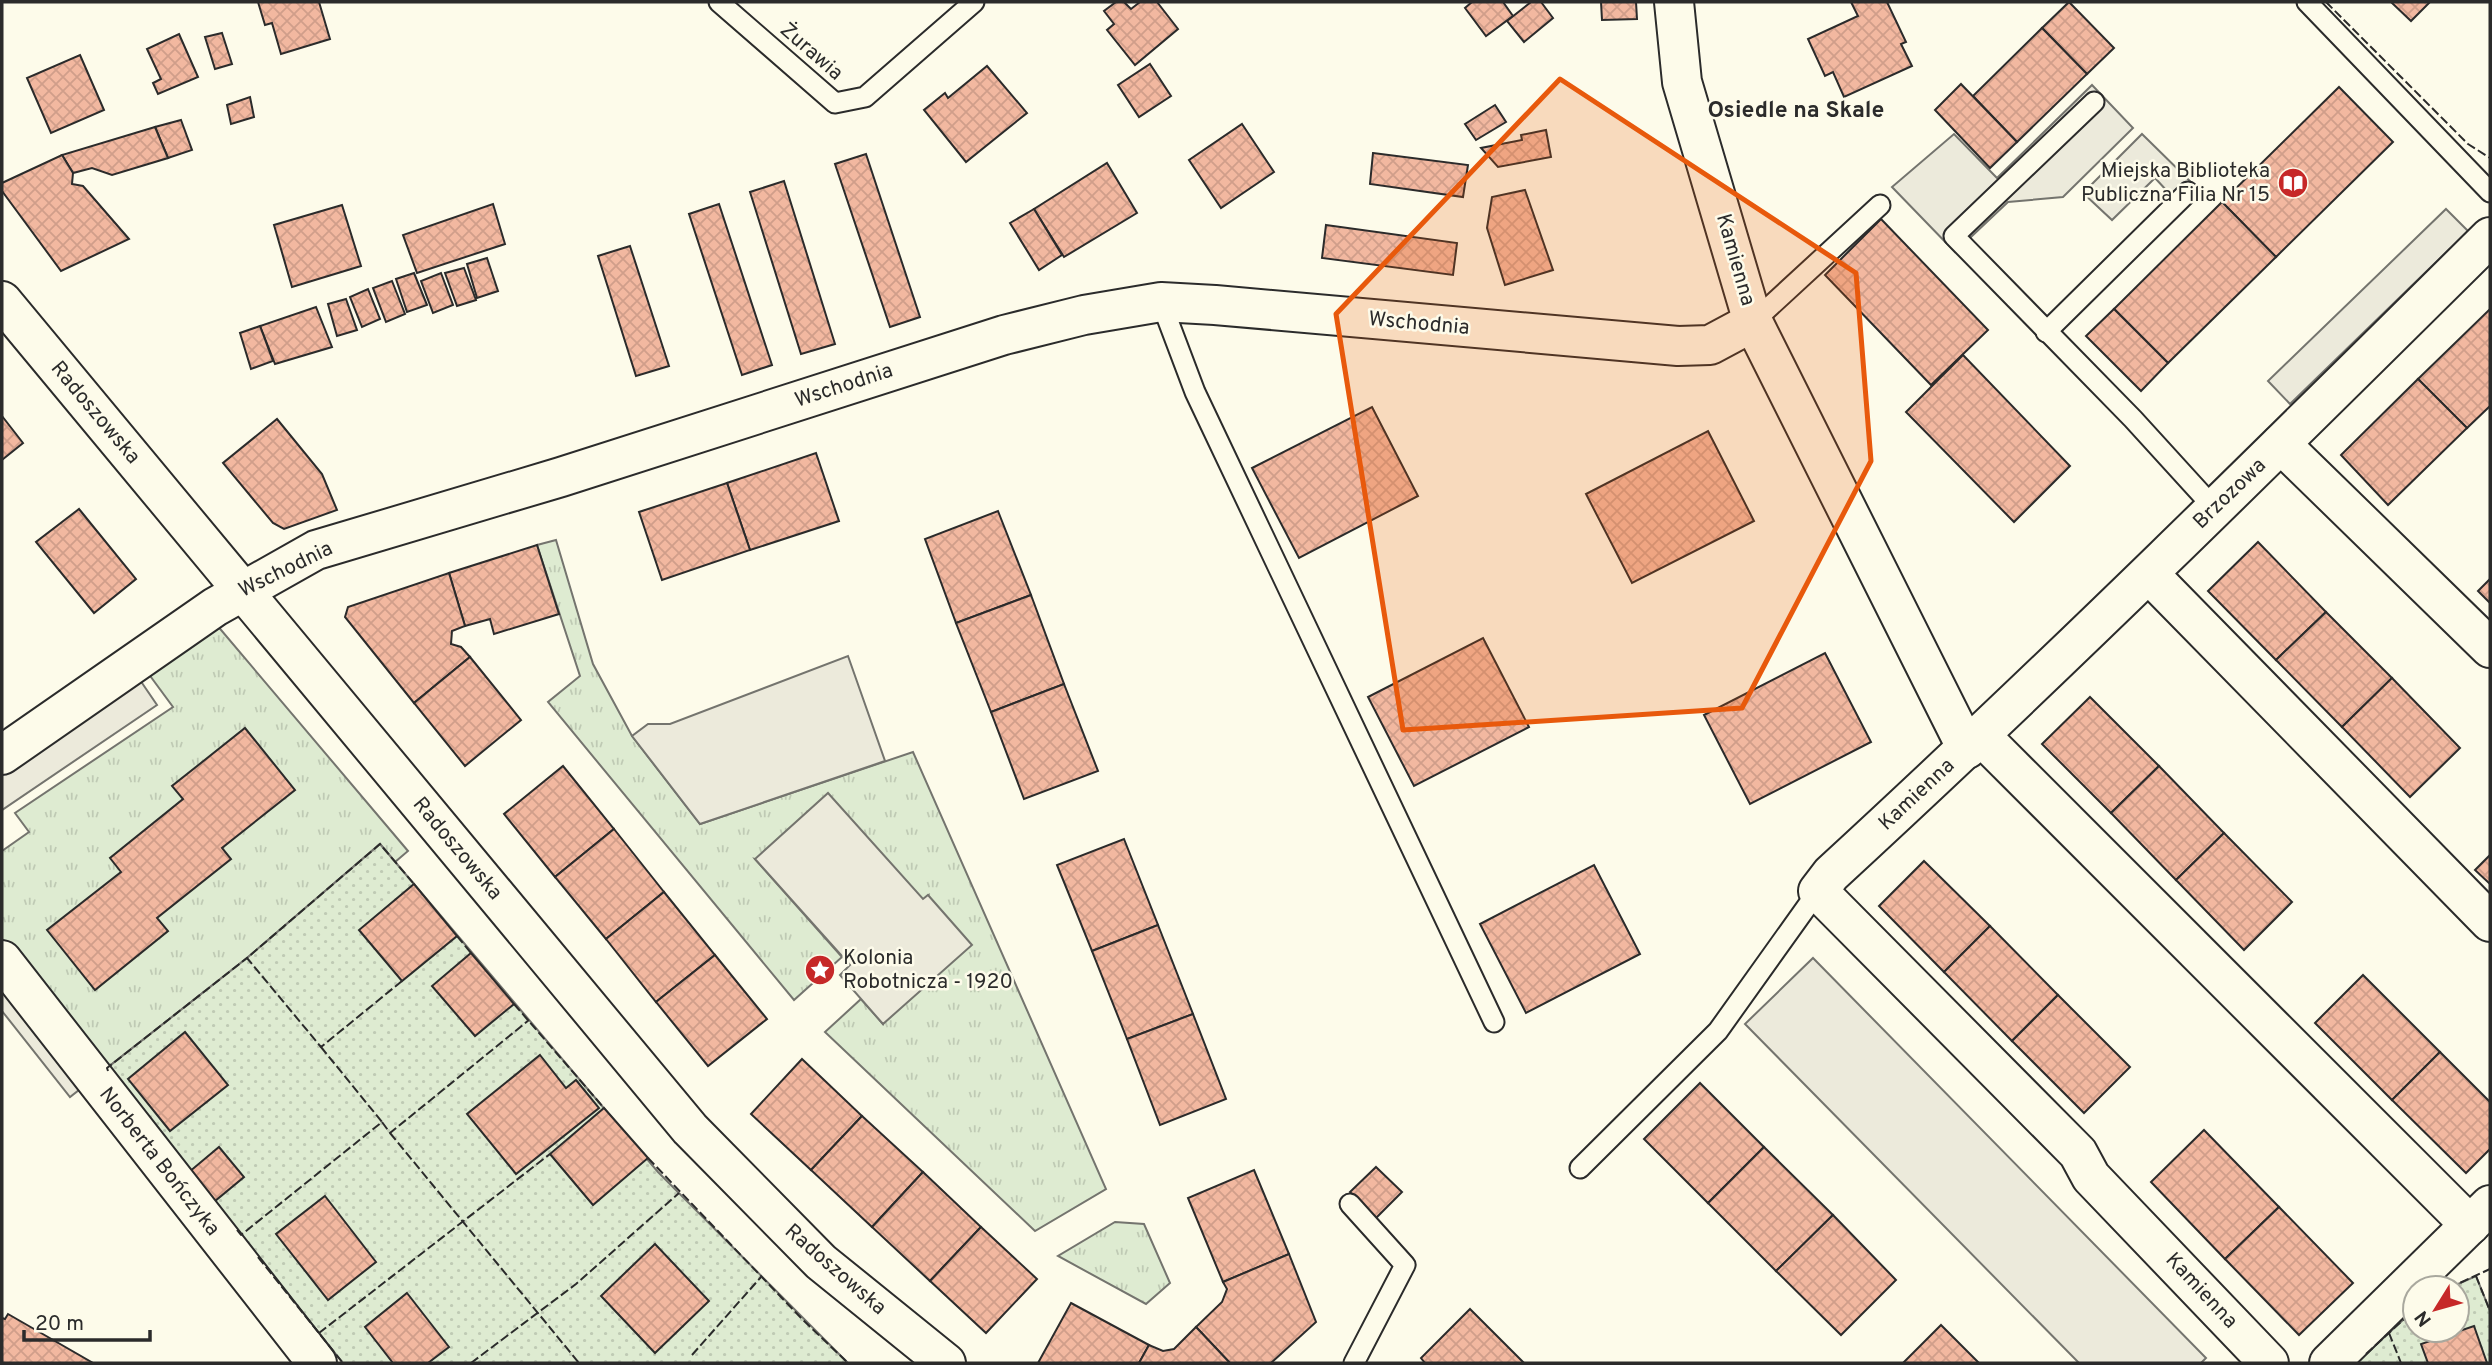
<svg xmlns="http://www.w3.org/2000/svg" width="2492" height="1365" font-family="Overpass,sans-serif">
<defs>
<pattern id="grass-tufts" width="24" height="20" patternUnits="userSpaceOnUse" patternTransform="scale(1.75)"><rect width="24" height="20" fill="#deebd1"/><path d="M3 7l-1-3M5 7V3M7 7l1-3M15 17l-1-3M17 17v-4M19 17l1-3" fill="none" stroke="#bfcab4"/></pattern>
<pattern id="garden-dots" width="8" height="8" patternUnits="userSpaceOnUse" patternTransform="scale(1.75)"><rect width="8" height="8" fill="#deebd1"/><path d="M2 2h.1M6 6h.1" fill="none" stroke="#bfcab4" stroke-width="1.8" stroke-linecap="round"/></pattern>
<pattern id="building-cross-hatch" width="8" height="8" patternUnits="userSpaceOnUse" patternTransform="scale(1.75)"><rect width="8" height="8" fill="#f2b8a0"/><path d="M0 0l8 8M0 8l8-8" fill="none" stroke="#d09e8a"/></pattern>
</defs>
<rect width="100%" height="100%" fill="#fdfbea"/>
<g fill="url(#grass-tufts)" stroke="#74746e" stroke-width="2">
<path d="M556,540l37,124 39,72 68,88 213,-72 193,437 -71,42 -210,-199 36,-33 22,25 45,-128 -5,4 -168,-41 87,98 -48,43 -246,-298 32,-26 -43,-131z"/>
<path d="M216,624l192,227 -13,11 -15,-18 -133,114 -140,110 -105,-129v-88l27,-19 -14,-19 158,-106 -25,-34z"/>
<path d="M1115,1222l29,2 26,59 -24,21 -88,-48z"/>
</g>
<g fill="url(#garden-dots)" stroke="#74746e" stroke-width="2">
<path d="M380,844l278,328 190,191h-505l-236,-295 140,-110z"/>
<path d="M2476,1276l14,35v52h-134l59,-54v21h42v-42h-8z"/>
</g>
<g fill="#eceadb" stroke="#74746e" stroke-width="2">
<path d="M2092,85l41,43 -70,69 -55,5 -53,50 -63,-65 62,-53 43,44z"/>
<path d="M2142,134l57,56 -18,16 -26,-28 -43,42 -29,-27z"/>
<path d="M2446,209l22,22 -178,173 -22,-23z"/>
<path d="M848,656l37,105 -185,63 -68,-88 16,-12h22z"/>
<path d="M140,680l17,25 -155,105v-36z"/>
<path d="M828,793l95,106 5,-4 44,50 -89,79 -43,-49 10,-10 -95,-106z"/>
<path d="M1813,958l393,400 -5,5h-122l-334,-339z"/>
<path d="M2,980l82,106 -14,11 -68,-86z"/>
</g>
<g fill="url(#building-cross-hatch)" stroke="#2b2b2b" stroke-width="2">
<path d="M258,2h61l11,37 -49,15 -9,-31 -7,2z"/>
<path d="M1116,2h8l7,7 9,-7h17l21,27 -43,36 -28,-35 7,-6 -10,-13z"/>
<path d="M1472,2h31l10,14 -27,20 -21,-28z"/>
<path d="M1531,2h10l12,16 -29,24 -17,-21z"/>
<path d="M1601,2h35l1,17 -35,1z"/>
<path d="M1851,2h36l19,40 -5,2 11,22 -68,31 -11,-25 -8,4 -17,-37 50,-23z"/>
<path d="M2069,2l45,46 -27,26 -45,-46z"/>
<path d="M2391,2h39l-19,19z"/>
<path d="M2042,28l45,46 -70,68 -44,-46z"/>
<path d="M222,33l10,31 -17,5 -10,-32z"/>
<path d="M179,34l19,43 -40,17 -5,-11 8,-4 -14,-30z"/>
<path d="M80,55l24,55 -53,23 -24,-55z"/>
<path d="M1150,64l21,32 -32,21 -21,-32z"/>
<path d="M987,66l40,47 -61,49 -42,-52 21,-17 3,5z"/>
<path d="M1961,84l56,58 -27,26 -55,-58z"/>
<path d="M2339,87l54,55 -117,115 -54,-55z"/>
<path d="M250,97l4,20 -23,7 -4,-19z"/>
<path d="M1495,105l11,17 -30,18 -11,-16z"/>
<path d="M181,120l11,30 -24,8 -13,-31z"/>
<path d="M1242,124l32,48 -53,36 -32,-48z"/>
<path d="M155,127l13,31 -56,17 -20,-7 -19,5 -11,-18z"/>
<path d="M1546,130l5,27 -53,10 -17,-19 41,-8 -1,-5z"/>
<path d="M1373,153l95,12 -5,32 -93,-13z"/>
<path d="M866,154l54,163 -30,10 -55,-163z"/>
<path d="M62,155l11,18 -1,11 11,2 46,53 -68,32 -59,-80v-8z"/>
<path d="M1107,163l30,50 -73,44 -30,-48z"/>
<path d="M784,181l51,163 -34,10 -51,-162z"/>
<path d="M1525,190l28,80 -48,15 -18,-57 5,-31z"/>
<path d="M2222,202l54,55 -108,106 -54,-54z"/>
<path d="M493,204l12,40 -88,29 -14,-38z"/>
<path d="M719,204l53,161 -30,10 -53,-161z"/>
<path d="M342,205l19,61 -69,21 -18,-62z"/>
<path d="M1034,209l28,46 -23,15 -29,-47z"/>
<path d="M1881,219l107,111 -57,55 -106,-110z"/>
<path d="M1326,225l131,18 -4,32 -131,-17z"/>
<path d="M630,246l39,120 -33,10 -38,-120z"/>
<path d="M487,258l11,33 -21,7 -10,-34z"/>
<path d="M464,268l12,32 -19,6 -12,-33z"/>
<path d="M414,273l13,32 -20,7 -11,-33z"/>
<path d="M441,273l12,32 -20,8 -12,-32z"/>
<path d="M392,281l13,33 -19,8 -13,-34z"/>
<path d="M368,289l12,30 -18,8 -12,-30z"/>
<path d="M346,299l11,31 -20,6 -9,-32z"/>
<path d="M316,307l16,40 -57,17 -15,-38z"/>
<path d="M2114,309l54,54 -27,28 -55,-55z"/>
<path d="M2490,309v97l-23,22 -49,-49z"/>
<path d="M260,326l13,35 -22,8 -11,-36z"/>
<path d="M1963,355l107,111 -56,56 -108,-110z"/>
<path d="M2418,379l49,49 -79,77 -47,-50z"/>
<path d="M1372,407l46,89 -119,62 -47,-90z"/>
<path d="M2,416l21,27 -21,17z"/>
<path d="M277,419l45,55 15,36 -53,19 -11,-6 -50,-60z"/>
<path d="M1708,431l46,90 -122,62 -46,-89z"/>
<path d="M816,453l23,68 -89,29 -23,-67z"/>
<path d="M727,483l23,67 -88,30 -23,-68z"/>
<path d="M79,509l57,70 -42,34 -58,-71z"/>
<path d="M998,511l33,84 -75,28 -31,-84z"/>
<path d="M2258,542l68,70 -50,48 -68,-69z"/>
<path d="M537,545l22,69 -65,20 -4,-15 -25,7 -16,-53z"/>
<path d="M449,573l16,53 -13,5 -1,13 10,3 9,10 -56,46 -69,-86 3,-10z"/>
<path d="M2490,579v24l-12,-12z"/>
<path d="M1031,595l33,89 -73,28 -35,-89z"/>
<path d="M2326,612l66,66 -50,49 -66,-67z"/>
<path d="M1483,638l46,89 -115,59 -46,-89z"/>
<path d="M1825,653l46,89 -121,62 -46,-89z"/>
<path d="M470,657l51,63 -56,46 -51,-63z"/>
<path d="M2392,678l68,70 -50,49 -68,-70z"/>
<path d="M1064,684l34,87 -74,28 -33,-87z"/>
<path d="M2090,697l69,69 -48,47 -69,-69z"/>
<path d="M245,728l50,62 -73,58 9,11 -74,59 11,13 -73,59 -48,-60 74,-58 -11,-14 73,-59 -11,-13z"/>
<path d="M563,766l51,63 -59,48 -51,-63z"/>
<path d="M2159,766l65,67 -48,47 -65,-67z"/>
<path d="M614,829l50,63 -58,47 -51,-62z"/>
<path d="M2224,833l68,69 -48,48 -68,-70z"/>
<path d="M1124,839l34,86 -66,26 -35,-86z"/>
<path d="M2490,855v29l-15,-14z"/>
<path d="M1924,861l66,65 -46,46 -65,-66z"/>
<path d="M1594,865l46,89 -114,59 -46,-89z"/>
<path d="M414,884l43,52 -55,45 -43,-51z"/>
<path d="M664,892l51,63 -59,47 -50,-63z"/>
<path d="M1158,925l35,89 -66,25 -35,-88z"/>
<path d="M1990,926l68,69 -46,46 -68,-69z"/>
<path d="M471,953l43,51 -39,32 -43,-50z"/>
<path d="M715,955l52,64 -59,47 -52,-64z"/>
<path d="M2363,975l77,77 -48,48 -77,-77z"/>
<path d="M2058,995l72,72 -46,46 -72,-72z"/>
<path d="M1193,1014l33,85 -66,26 -33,-86z"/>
<path d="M185,1032l43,53 -58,46 -42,-52z"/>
<path d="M2440,1052l50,50v47l-24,24 -74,-73z"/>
<path d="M540,1055l26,33 10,-8 23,28 -83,66 -49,-60z"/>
<path d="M802,1059l60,57 -51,54 -60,-56z"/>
<path d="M1700,1083l64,64 -56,56 -64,-64z"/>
<path d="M604,1108l44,50 -55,47 -43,-51z"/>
<path d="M862,1116l61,56 -51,55 -61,-57z"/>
<path d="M2204,1130l75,77 -54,52 -74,-77z"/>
<path d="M219,1147l25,30 -29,24 -26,-29z"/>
<path d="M1764,1147l69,68 -57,56 -68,-68z"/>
<path d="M1376,1167l26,25 -26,26 -26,-26z"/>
<path d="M1254,1170l35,84 -66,28 -35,-84z"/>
<path d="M923,1172l58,55 -51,54 -58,-54z"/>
<path d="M325,1196l51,66 -48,38 -52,-66z"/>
<path d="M2279,1207l74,76 -54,52 -74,-76z"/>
<path d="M1833,1215l63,65 -55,55 -65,-64z"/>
<path d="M981,1227l56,52 -51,54 -56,-52z"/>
<path d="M655,1244l54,57 -54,52 -54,-57z"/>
<path d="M1289,1254l27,68 -45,41h-41l-34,-36 26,-25 5,-13 -4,-7z"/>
<path d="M407,1293l42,54 -21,16h-35l-28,-36z"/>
<path d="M1071,1303l78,42 -10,18h-101z"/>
<path d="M1470,1309l54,54h-99l-4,-5z"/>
<path d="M8,1314l85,49h-91v-45l3,1z"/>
<path d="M1941,1325l38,38h-76z"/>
<path d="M2474,1326l13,37h-59l-7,-19z"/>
<path d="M1196,1327l34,36h-91l10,-18 14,6 11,-2z"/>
</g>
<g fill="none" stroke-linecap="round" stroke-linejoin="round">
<g stroke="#2b2b2b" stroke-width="23">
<g id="lane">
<path d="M719,2l116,101 30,-6 109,-95"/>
<path d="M2307,2l183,190"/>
<path d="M2094,102l-140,134 179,183 82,90"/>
<path d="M1161,302l34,90 299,630"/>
<path d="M1753,322l127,-117"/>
<path d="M2046,332l142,-140"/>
<path d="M1580,1168l138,-137 100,-140"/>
<path d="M1350,1204l55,61 -51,98"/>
</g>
</g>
<g stroke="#2b2b2b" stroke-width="42">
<g id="street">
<path d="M1674,2l8,80 71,240 214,427"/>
<path d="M2281,444l209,204"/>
<path d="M2149,574l341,348"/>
<path d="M1981,736l489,489"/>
<path d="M2,755l213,-148 101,-57 245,-73 443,-142 80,-20 77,-13 54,3 463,41 32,-1 43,-23"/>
<path d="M2,960l315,403"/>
<path d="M2269,1363l-178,-186 -13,-24 -260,-262 13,-17c225,-207 442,-422 659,-637"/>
<path d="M2329,1363l161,-158"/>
</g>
</g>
<g stroke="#2b2b2b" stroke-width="42">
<path id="secondary" d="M2,301l688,828 131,133 125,101"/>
</g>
<use href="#lane" stroke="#fdfbea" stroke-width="19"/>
<use href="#street" stroke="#fdfbea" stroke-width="38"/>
<use href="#secondary" stroke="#fdfbea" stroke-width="38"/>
<g stroke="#2b2b2b" stroke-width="2" stroke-dasharray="9 3.5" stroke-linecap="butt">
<path d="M2326,2l142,142 22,14"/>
<path d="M457,936l14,17"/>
<path d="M402,981l-81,66 -74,-89 133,-114 34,40"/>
<path d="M514,1004l90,104"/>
<path d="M108,1071l-1,-3 140,-110"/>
<path d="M382,1122l8,11 139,-113"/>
<path d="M390,1133l189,230"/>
<path d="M648,1158l154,161 46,44"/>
<path d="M237,1230l4,5 141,-113 -61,-75"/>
<path d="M258,1257l85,106"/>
<path d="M2476,1276l14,35"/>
<path d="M2449,1288l41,-19"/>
<path d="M319,1333l231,-179"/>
<path d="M2389,1333l12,30"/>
<path d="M2366,1354l49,-45"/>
<path d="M692,1355l69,-78"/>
<path d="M471,1363l105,-79 103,-91"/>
</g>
</g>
<path fill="#e8590c" fill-opacity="0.2" stroke="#e8590c" stroke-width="5" stroke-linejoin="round" d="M1560,79l296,194 15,188 -129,247 -339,22 -67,-416z"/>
<defs>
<g id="library-disc" transform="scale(1.575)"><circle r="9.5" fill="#c62828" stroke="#fdfbea"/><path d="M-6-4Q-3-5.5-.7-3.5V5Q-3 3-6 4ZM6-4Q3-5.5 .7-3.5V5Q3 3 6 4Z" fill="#fff"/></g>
<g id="sight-disc" transform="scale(1.575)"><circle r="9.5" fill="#c62828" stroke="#fdfbea"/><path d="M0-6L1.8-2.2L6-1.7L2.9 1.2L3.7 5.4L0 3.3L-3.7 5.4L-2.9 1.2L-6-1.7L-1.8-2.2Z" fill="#fff"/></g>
</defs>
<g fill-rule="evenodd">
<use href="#library-disc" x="2293" y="183"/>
<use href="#sight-disc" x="820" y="970"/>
</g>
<g text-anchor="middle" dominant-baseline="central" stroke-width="5" stroke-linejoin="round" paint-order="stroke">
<g font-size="21" fill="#2b2b2b" stroke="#fdfbea">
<text transform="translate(811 52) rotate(41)">Żurawia</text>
<text transform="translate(1735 260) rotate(74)">Kamienna</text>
<text transform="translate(1419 324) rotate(5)">Wschodnia</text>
<text transform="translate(844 386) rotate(-18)">Wschodnia</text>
<text transform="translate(95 413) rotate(50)">Radoszowska</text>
<text transform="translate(2230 494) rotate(-44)">Brzozowa</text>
<text transform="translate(286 570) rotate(-26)">Wschodnia</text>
<text transform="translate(1917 795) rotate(-43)">Kamienna</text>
<text transform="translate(457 849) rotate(50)">Radoszowska</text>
<text transform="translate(159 1162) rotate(52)">Norberta Bończyka</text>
<text transform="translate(835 1270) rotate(41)">Radoszowska</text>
<text transform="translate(2201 1291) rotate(47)">Kamienna</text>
</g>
<g font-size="21" fill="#2b2b2b" stroke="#fdfbea" text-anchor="end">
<text x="2270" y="171">Miejska Biblioteka<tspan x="2270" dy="24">Publiczna Filia Nr 15</tspan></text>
<text x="843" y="958" text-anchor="start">Kolonia<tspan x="843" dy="24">Robotnicza - 1920</tspan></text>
</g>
<g font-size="23" font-weight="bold" fill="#2b2b2b" stroke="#fdfbea">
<text x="1796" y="111">Osiedle na Skale</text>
</g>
</g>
<rect width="2492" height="1365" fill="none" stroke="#2b2b2b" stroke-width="7"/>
<g transform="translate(2436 1309) rotate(233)"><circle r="33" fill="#fdfbea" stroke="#a9a89e" stroke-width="2"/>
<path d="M0-5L12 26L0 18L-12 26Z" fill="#c62828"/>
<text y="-10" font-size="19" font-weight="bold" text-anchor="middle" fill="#2b2b2b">N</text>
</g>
<path d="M24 1330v10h126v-10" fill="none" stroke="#2b2b2b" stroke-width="3.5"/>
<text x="35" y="1330" font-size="21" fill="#2b2b2b" stroke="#fdfbea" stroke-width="5" paint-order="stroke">20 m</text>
</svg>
